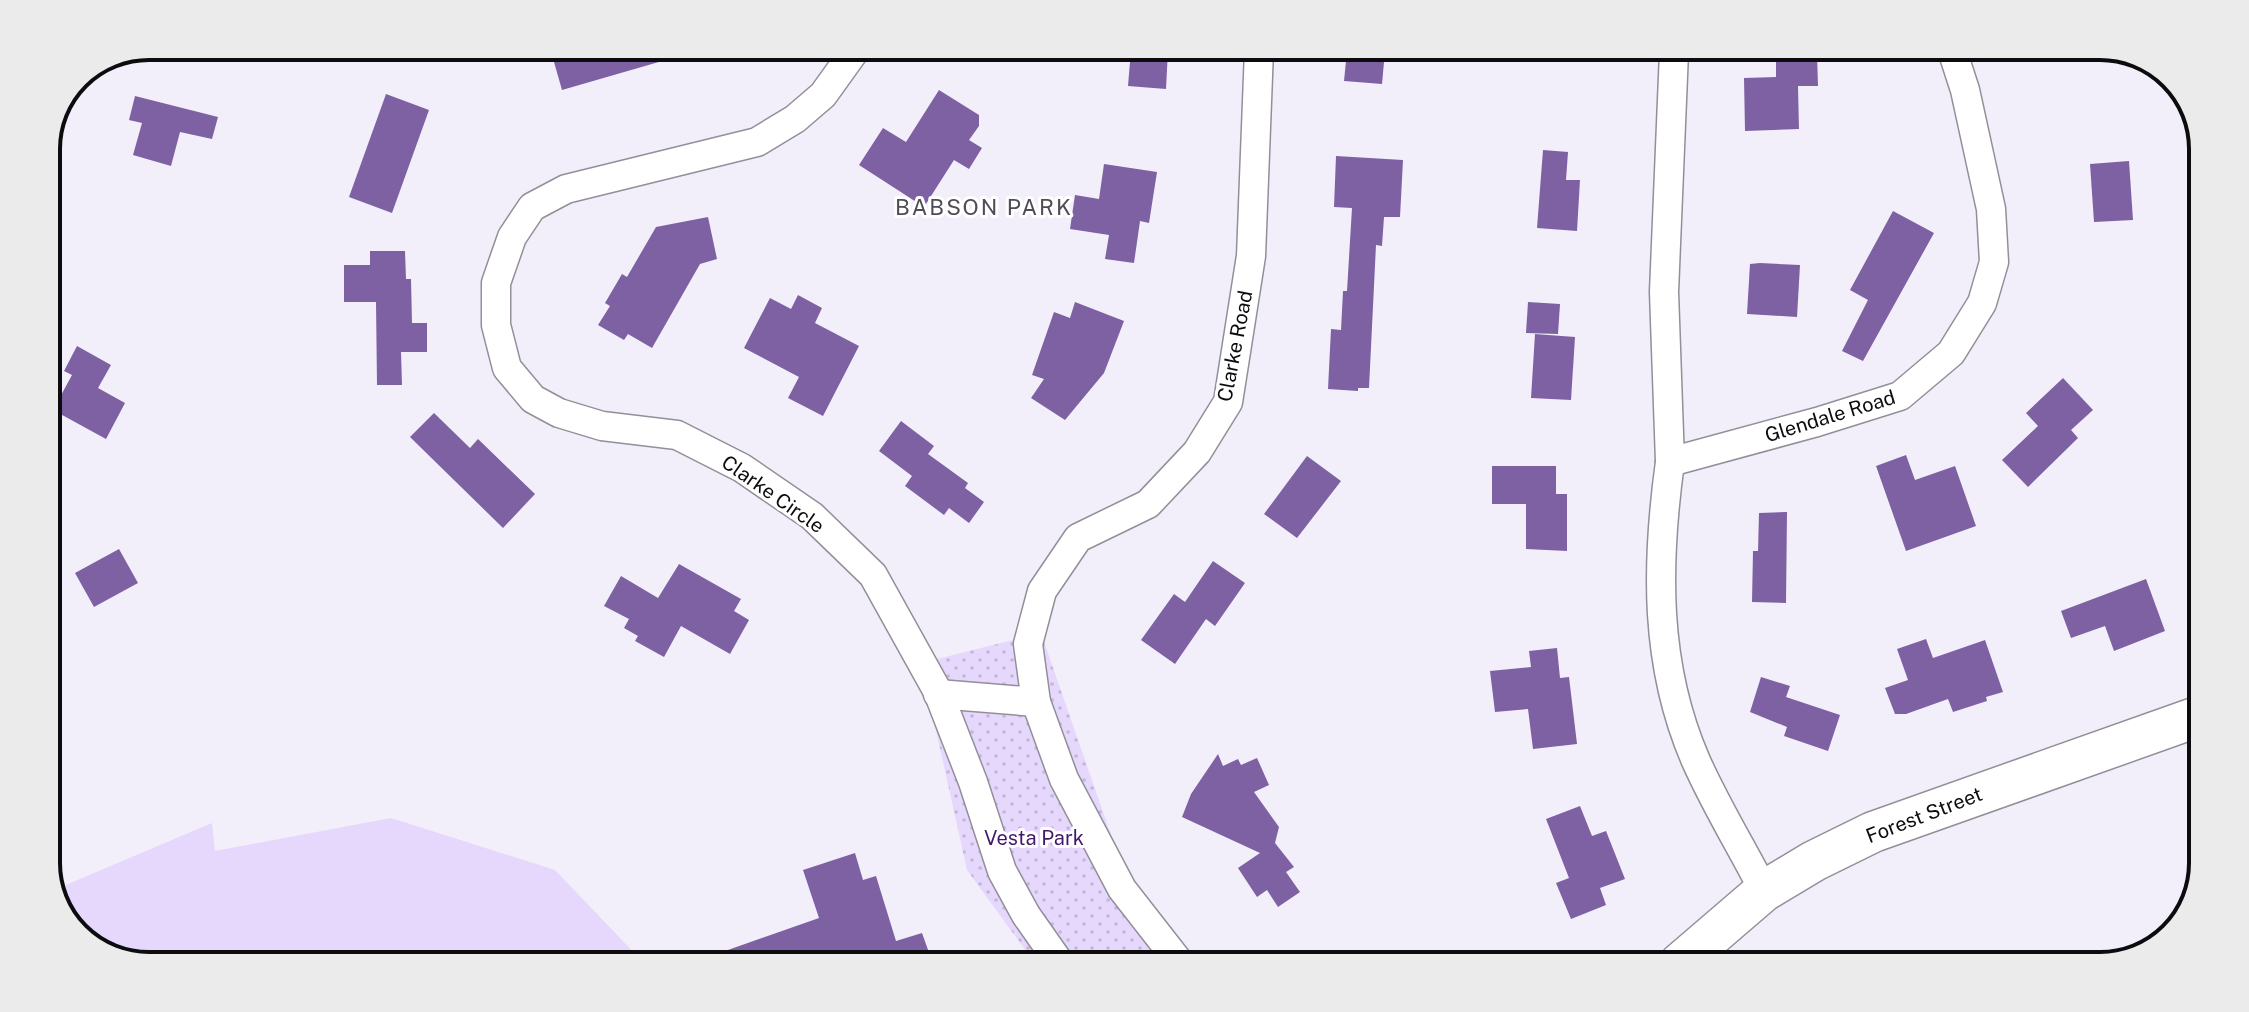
<svg xmlns="http://www.w3.org/2000/svg" width="2249" height="1012" font-family="'Public Sans',sans-serif">
<defs>
<pattern id="park-dots" width="8" height="8" patternUnits="userSpaceOnUse" patternTransform="scale(2)"><rect width="8" height="8" fill="#e6d7fd"/><path d="M2 2h.1M6 6h.1" fill="none" stroke="#c4b7d8" stroke-width="1.8" stroke-linecap="round"/></pattern>
</defs>
<rect width="100%" height="100%" fill="#f3effa"/>
<path fill="#e6d7fd" d="M391,818l164,52 86,90 -532,-2 -42,-33 -13,-35 158,-67 3,28z"/>
<path fill="url(#park-dots)" d="M1041,633l114,329h-121l-67,-92 -46,-207z"/>
<g fill="#7d61a3">
<path d="M550,48h132l1,7 -121,35z"/>
<path d="M1131,50h37l-2,39 -38,-3z"/>
<path d="M1347,51h38l-3,33 -38,-3z"/>
<path d="M1776,53h41l1,33h-20l1,43 -54,2 -1,-53 32,-1z"/>
<path d="M939,90l40,25v11l-10,14 13,8 -13,21 -15,-9 -30,47 -65,-42 24,-37 23,14z"/>
<path d="M386,94l43,16 -37,103 -43,-16z"/>
<path d="M135,96l83,21 -6,22 -32,-7 -9,34 -38,-11 9,-32 -13,-3z"/>
<path d="M1543,150l25,2 -2,28h14l-3,51 -40,-3z"/>
<path d="M1336,156l67,4 -3,57h-16l-2,29 -6,-1 -7,143h-11v3l-30,-2 3,-60 10,1 2,-39h4l5,-83 -18,-1z"/>
<path d="M2129,161l4,59 -39,2 -4,-58z"/>
<path d="M1104,164l53,8 -8,51 -9,-2 -6,42 -29,-4 4,-24 -39,-6 5,-34 24,4z"/>
<path d="M1893,211l41,22 -71,128 -21,-10 26,-51 -18,-10z"/>
<path d="M708,217l9,42 -17,5 -48,84 -24,-14 -4,6 -26,-15 12,-19 -5,-3 17,-29 5,3 29,-50z"/>
<path d="M370,251h35l1,28h5l1,44h15v29h-26l1,33h-25l-1,-83h-32v-37h26z"/>
<path d="M1760,263l40,2 -3,52 -50,-3 3,-50z"/>
<path d="M798,295l24,13 -7,15 44,23 -36,70 -35,-18 11,-21 -55,-29 26,-50 21,11z"/>
<path d="M1075,302l49,19 -20,52 -39,47 -34,-22 13,-19 -12,-4 22,-63 16,6z"/>
<path d="M1528,302l32,2 -2,30 -32,-1z"/>
<path d="M1535,334l40,3 -4,63 -40,-2z"/>
<path d="M77,346l34,19 -13,23 27,15 -19,36 -53,-29 19,-35 -8,-4z"/>
<path d="M2063,378l30,32 -22,20 7,8 -50,49 -26,-27 36,-34 -12,-13z"/>
<path d="M434,413l36,35 8,-9 57,55 -32,34 -93,-91z"/>
<path d="M901,421l33,25 -6,8 40,29 -3,5 19,14 -15,21 -20,-15 -5,7 -39,-29 7,-10 -33,-25z"/>
<path d="M1906,455l9,25 40,-14 21,60 -70,25 -30,-85z"/>
<path d="M1307,456l34,25 -44,57 -33,-24z"/>
<path d="M1492,466h64v28h11v57l-41,-2v-45h-34z"/>
<path d="M1787,512l-1,91 -34,-1 1,-51h5l1,-38z"/>
<path d="M119,549l19,34 -44,24 -19,-34z"/>
<path d="M1213,561l32,22 -30,43 -9,-7 -31,45 -34,-24 33,-46 11,8z"/>
<path d="M679,564l62,35 -7,12 15,9 -19,34 -49,-28 -17,31 -29,-16 3,-5 -14,-8 5,-9 -25,-13 17,-30 37,22z"/>
<path d="M2146,579l19,52 -51,20 -9,-25 -34,12 -10,-27z"/>
<path d="M1926,639l7,19 52,-18 18,52 -17,5 1,4 -34,11 -5,-13 -42,15h-11l-10,-26 23,-8 -11,-31z"/>
<path d="M1557,648l3,30 9,-1 8,67 -44,5 -5,-40 -33,3 -5,-41 41,-4 -2,-16z"/>
<path d="M1761,677l29,9 -4,11 54,18 -12,36 -44,-15 3,-9 -37,-15z"/>
<path d="M1218,754l5,12 15,-7 3,6 16,-7 12,27 -15,7 25,35 -4,16 19,24 -8,5 14,20 -22,15 -11,-17 -10,7 -19,-29 22,-15 -78,-36 9,-23z"/>
<path d="M1580,806l12,30 14,-5 19,48 -25,9 6,17 -35,14 -15,-36 13,-5 -23,-59z"/>
<path d="M855,853l8,27 13,-4 20,65 26,-8 10,28h-80v-11l-34,11 -109,-1 -1,-3 111,-39 -16,-48z"/>
</g>
<g fill="none" stroke-linecap="round" stroke-linejoin="round">
<g stroke="#928f99" stroke-width="31">
<g id="street">
<path d="M856,49l-33,46 -28,24 -38,23 -191,47 -34,18 -20,30 -16,46v42l11,43 26,31 26,14 43,13 75,9 65,33 70,48 61,59 65,117 35,90 29,89 24,44 33,47"/>
<path d="M1674,52l-10,240 6,170 147,-40 83,-26 51,-43 31,-50 12,-41 -3,-53 -26,-119 -12,-37"/>
<path d="M1670,462c-14,102 -16,203 26,299 20,45 46,87 68,130"/>
<path d="M938,694l98,8"/>
<path d="M1179,962l-57,-73 -58,-110 -28,-77 -8,-58 14,-53 36,-53 70,-34 49,-52 31,-50 23,-146 8,-206"/>
</g>
</g>
<g stroke="#928f99" stroke-width="43">
<path id="secondary" d="M1679,964l85,-73 50,-30 59,-29 324,-115"/>
</g>
<use href="#street" stroke="#fff" stroke-width="28"/>
<use href="#secondary" stroke="#fff" stroke-width="40"/>
</g>
<g text-anchor="middle" dominant-baseline="central" stroke-width="6" stroke-linejoin="round" paint-order="stroke">
<g font-size="20" fill="#0c0b0e" stroke="#fff">
<text transform="translate(1235 346) rotate(-79)">Clarke Road</text>
<text transform="translate(1830 416) rotate(-17)">Glendale Road</text>
<text transform="translate(773 494) rotate(35)">Clarke Circle</text>
<text transform="translate(1924 815) rotate(-21)">Forest Street</text>
</g>
<g font-size="20" fill="#42186b" stroke="#fff">
<text x="1034" y="838">Vesta Park</text>
</g>
<g font-size="22" letter-spacing="2" fill="#504c55" stroke="#fff">
<text x="984" y="207">BABSON PARK</text>
</g>
</g>
<path d="M0 0H2249V1012H0ZM149 60H2100A89 89 0 0 1 2189 149V863A89 89 0 0 1 2100 952H149A89 89 0 0 1 60 863V149A89 89 0 0 1 149 60Z" fill="#ecebec" fill-rule="evenodd"/>
<path fill="none" stroke="#0c0b0e" stroke-width="4" d="M149 60H2100A89 89 0 0 1 2189 149V863A89 89 0 0 1 2100 952H149A89 89 0 0 1 60 863V149A89 89 0 0 1 149 60Z"/>
</svg>
